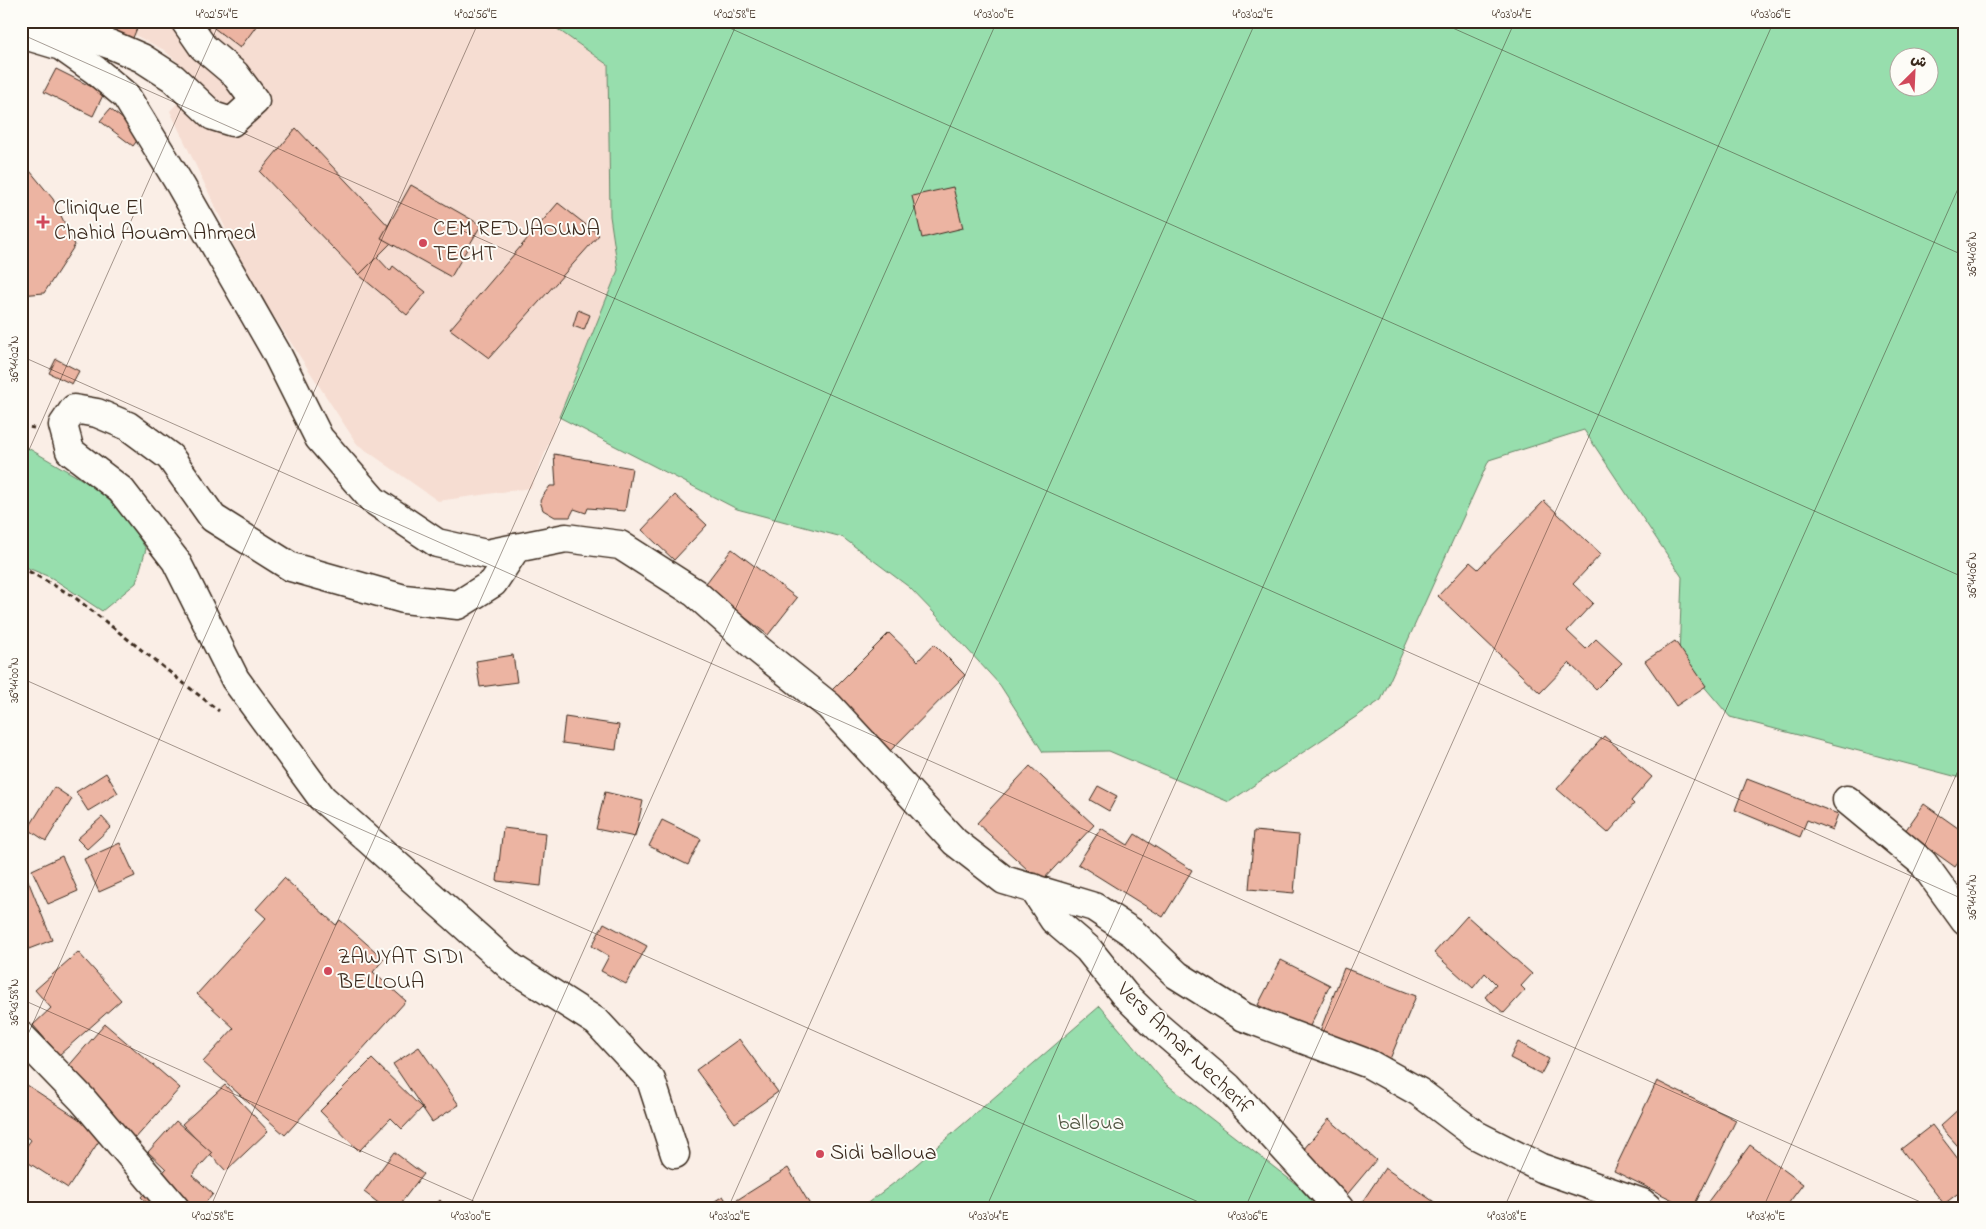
<svg xmlns="http://www.w3.org/2000/svg" width="1986" height="1229" font-family="'Indie Flower','Playpen Sans Arabic',sans-serif">
<rect width="100%" height="100%" fill="#faeee6"/>
<filter id="ink" filterUnits="userSpaceOnUse"><feTurbulence type="fractalNoise" baseFrequency=".02" numOctaves="2"/><feDisplacementMap in="SourceGraphic" scale="10" xChannelSelector="R" yChannelSelector="G"/><feConvolveMatrix kernelMatrix="1 2 1 2 8 2 1 2 1" color-interpolation-filters="sRGB"/></filter>
<g filter="url(#ink)">
<path fill="#f6ddd2" d="M107,21h439l62,44 2,151 8,54 -87,218 -93,13 -81,-57 -107,-164 -80,-169 28,-30 -34,-31z"/>
<g fill="#97dead" stroke="#698466" fill-rule="evenodd">
<path d="M546,21h1419v758l-235,-62 -51,-60 3,-80 -98,-147 -95,30 -108,240 -152,102 -120,-51 -66,1 -43,-67 -64,-70 -27,-28 -67,-50 -105,-28 -178,-92 59,-147 -8,-54 -2,-151zM1898,58h30v30h-30z"/>
<path d="M21,444l72,42 30,27 23,36 -10,34 -34,28 -50,-33 -31,-13z"/>
<path d="M1100,1006l65,77 132,102 21,23h-457l41,-31z"/>
</g>
<g fill="#ecb4a2" stroke="#3b2a1e">
<path d="M75,21h65l-10,24z"/>
<path d="M205,21h55l-20,27z"/>
<path d="M56,69l48,24 -11,23 -49,-24z"/>
<path d="M110,109l32,25 -9,12 -33,-25z"/>
<path d="M296,128l102,108 -39,39 -99,-103z"/>
<path d="M21,160l32,39 22,46 -31,48 -23,2z"/>
<path d="M411,185l70,40 -30,52 -70,-39z"/>
<path d="M953,187l10,41 -41,10 -10,-42z"/>
<path d="M558,203l41,32 -110,123 -39,-29z"/>
<path d="M377,257l13,14 3,-5 33,26 -19,23 -48,-40z"/>
<path d="M578,310l12,5 -6,15 -11,-4z"/>
<path d="M56,359l23,12 -7,13 -23,-11z"/>
<path d="M554,454l78,14 -7,43 -37,-3 -2,5 -12,-4 -4,8h-15l-12,-7 -3,-9 2,-4 8,-11h6z"/>
<path d="M675,495l32,30 -33,35 -32,-30z"/>
<path d="M1544,501l57,53 -28,30 20,19 -26,28 19,18 10,-10 26,24 -26,26 -27,-26 -29,30 -102,-97 32,-34 8,7z"/>
<path d="M732,549l65,49 -29,37 -64,-49z"/>
<path d="M889,633l29,28 16,-17 31,31 -76,77 -59,-60z"/>
<path d="M1675,641l31,45 -30,20 -31,-45z"/>
<path d="M513,655l4,27 -37,5 -4,-26z"/>
<path d="M565,717l54,8 -3,25 -54,-7z"/>
<path d="M1604,736l48,41 -21,24 3,3 -26,29 -51,-44z"/>
<path d="M1030,766l64,59 -53,57 -64,-59z"/>
<path d="M106,773l12,20 -30,18 -12,-19z"/>
<path d="M1747,779l91,35 -6,16 -25,-10 -7,17 -65,-27z"/>
<path d="M1098,786l19,10 -8,15 -19,-11z"/>
<path d="M54,787l18,12 -26,42 -18,-12z"/>
<path d="M605,792l38,9 -8,36 -39,-8z"/>
<path d="M1924,804l41,29v20l-10,14 -50,-36z"/>
<path d="M102,817l9,10 -24,22 -10,-10z"/>
<path d="M662,820l39,19 -13,26 -39,-19z"/>
<path d="M503,828l43,5 -5,53 -44,-5z"/>
<path d="M1101,828l27,17 7,-11 57,36 -29,47 -85,-53z"/>
<path d="M1254,831l45,4 -5,58 -45,-4z"/>
<path d="M120,843l15,33 -36,16 -15,-33z"/>
<path d="M62,856l16,35 -30,13 -16,-34z"/>
<path d="M27,878l25,62 -31,12v-72z"/>
<path d="M284,878l52,47 4,-5 44,39 -11,13 33,29 -121,134 -82,-73 31,-34 -37,-34 69,-76 -10,-9z"/>
<path d="M1467,916l65,58 -11,12 4,4 -21,23 -19,-16 11,-13 -11,-11 -12,15 -39,-35z"/>
<path d="M604,923l43,23 -21,38 -25,-13 8,-15 -17,-10z"/>
<path d="M78,952l43,48 -62,55 -26,-30 18,-17 -16,-18z"/>
<path d="M1281,960l49,25 -22,45 -50,-25z"/>
<path d="M1344,968l72,28 -26,63 -70,-28z"/>
<path d="M105,1024l75,64 -46,52 -74,-64z"/>
<path d="M739,1039l39,53 -43,31 -39,-53z"/>
<path d="M1518,1042l31,17 -8,15 -31,-16z"/>
<path d="M419,1047l40,58 -27,17 -39,-58z"/>
<path d="M372,1059l50,49 -20,21 -11,-11 -32,33 -39,-40z"/>
<path d="M21,1081l82,54 -35,53 -47,-30v-4l10,-14 -10,-6z"/>
<path d="M1657,1081l79,39 -43,88h-4l-75,-37z"/>
<path d="M225,1085l43,46 -42,40 -44,-47z"/>
<path d="M1962,1106l3,3v45l-25,-28z"/>
<path d="M1329,1119l47,41 -31,37 -47,-41z"/>
<path d="M176,1121l36,32 -20,22 21,19 -12,14h-48l-12,-11 25,-28 -18,-17z"/>
<path d="M1932,1125l33,43v20l-21,16 -43,-55z"/>
<path d="M1750,1145l53,39 -18,24h-79l-2,-1z"/>
<path d="M394,1152l29,22 -26,34h-12l-21,-16z"/>
<path d="M788,1168l24,40h-108l19,-12 6,9z"/>
<path d="M1385,1168l58,40h-85z"/>
<path d="M440,1200l7,8h-16z"/>
</g>
<g fill="none" stroke-linecap="round" stroke-linejoin="round">
<g stroke="#3b2a1e" stroke-width="31">
<path id="pedestrian" d="M21,1036l61,63 93,109"/>
</g>
<g stroke="#3b2a1e" stroke-width="31">
<g id="minor">
<path d="M44,40l21,-11 47,16 30,13 31,20 40,38 19,6 23,-21 -20,-27 -32,-27 -18,-26"/>
<path d="M516,548l-23,35 -35,22 -54,-6 -113,-32 -78,-49 -43,-61 -42,-31 -31,-13 -23,-4 -11,16 7,26 51,39 55,71 59,118 87,119 189,169 86,55 54,58 24,74"/>
<path d="M1847,800l76,63 42,58"/>
<path d="M1033,888l21,32 34,29 36,45 34,33 70,60 111,121"/>
</g>
</g>
<g stroke="#3b2a1e" stroke-width="31">
<path id="tertiary" d="M21,34l40,12 34,24 31,26 55,90 95,166 43,86 54,62 64,43 49,11 80,-16 54,7 75,48 64,57 70,56 126,136 49,38 90,27 39,26 44,42 67,42 125,47 50,28 57,43 65,33 101,35 6,5"/>
</g>
<g stroke="#3b2a1e" stroke-width="3" stroke-dasharray="5 4" stroke-linecap="butt">
<path d="M21,426l13,2"/>
<path d="M21,567l52,29 146,115"/>
</g>
<use href="#pedestrian" stroke="#fdfcf7" stroke-width="28"/>
<use href="#minor" stroke="#fdfcf7" stroke-width="28"/>
<use href="#tertiary" stroke="#fdfcf7" stroke-width="28"/>
</g>
</g>
<path fill="none" stroke="#3b2a1e" stroke-width="1" stroke-opacity="0.45" d="M714,21l1251,557M1437,21l528,235M21,34l1944,866M21,356l1913,852M21,468l199,-447M21,678l1191,530M21,999l468,209M21,1050l458,-1029M210,1208l528,-1187M469,1208l528,-1187M728,1208l528,-1187M986,1208l529,-1187M1245,1208l529,-1187M1504,1208l461,-1035M1763,1208l202,-453"/>
<g fill="#d1495b" stroke="#fdfcf7" stroke-width="2">
<path d="M40.5 214.5h5v5h5v5h-5v5h-5v-5h-5v-5h5z"/>
<circle cx="423" cy="243" r="5"/>
<circle cx="328" cy="971" r="5"/>
<circle cx="820" cy="1154" r="5"/>
</g>
<g text-anchor="middle" dominant-baseline="central" stroke-width="4" stroke-linejoin="round" paint-order="stroke">
<g font-size="22" fill="#3b2a1e" stroke="#fdfcf7" text-anchor="start">
<text x="54" y="209">Clinique El<tspan x="54" dy="25">Chahid Aouam Ahmed</tspan></text>
<text x="433" y="230">CEM REDJAOUNA<tspan x="433" dy="25">TECHT</tspan></text>
<text x="338" y="958">ZAWYAT SIDI<tspan x="338" dy="25">BELLOUA</tspan></text>
<text x="830" y="1154">Sidi balloua</text>
</g>
<g font-size="22" fill="#3b2a1e" stroke="#fdfcf7">
<text transform="translate(1184 1049) rotate(44)">Vers Annar Necherif</text>
</g>
<g font-size="22" fill="#525742" stroke="#fdfcf7">
<text x="1091" y="1124">balloua</text>
</g>
</g>
<rect width="1986" height="1229" fill="none" stroke="#fdfcf7" stroke-width="55"/>
<g transform="translate(1914 72) rotate(24)"><circle r="24" fill="#fdfcf7" stroke="#afa8a0"/>
<path d="M0-4L9 19L0 12L-9 19Z" fill="#d1495b"/>
<text y="-8" font-size="14" font-weight="bold" text-anchor="middle" fill="#3b2a1e">ش</text>
</g>
<rect x="28" y="28" width="1930" height="1174" fill="none" stroke="#3b2a1e" stroke-width="2"/>
<g font-size="12" text-anchor="middle" fill="#3b2a1e">
<text x="217" y="18">4°02'54"E</text>
<text x="476" y="18">4°02'56"E</text>
<text x="735" y="18">4°02'58"E</text>
<text x="994" y="18">4°03'00"E</text>
<text x="1253" y="18">4°03'02"E</text>
<text x="1512" y="18">4°03'04"E</text>
<text x="1771" y="18">4°03'06"E</text>
<text transform="translate(1972 254) rotate(-90)" y="4">36°44'08"N</text>
<text transform="translate(14 359) rotate(-90)" y="4">36°44'02"N</text>
<text transform="translate(1972 575) rotate(-90)" y="4">36°44'06"N</text>
<text transform="translate(14 680) rotate(-90)" y="4">36°44'00"N</text>
<text transform="translate(1972 897) rotate(-90)" y="4">36°44'04"N</text>
<text transform="translate(14 1002) rotate(-90)" y="4">36°43'58"N</text>
<text x="213" y="1220">4°02'58"E</text>
<text x="471" y="1220">4°03'00"E</text>
<text x="730" y="1220">4°03'02"E</text>
<text x="989" y="1220">4°03'04"E</text>
<text x="1248" y="1220">4°03'06"E</text>
<text x="1507" y="1220">4°03'08"E</text>
<text x="1766" y="1220">4°03'10"E</text>
</g>
</svg>
